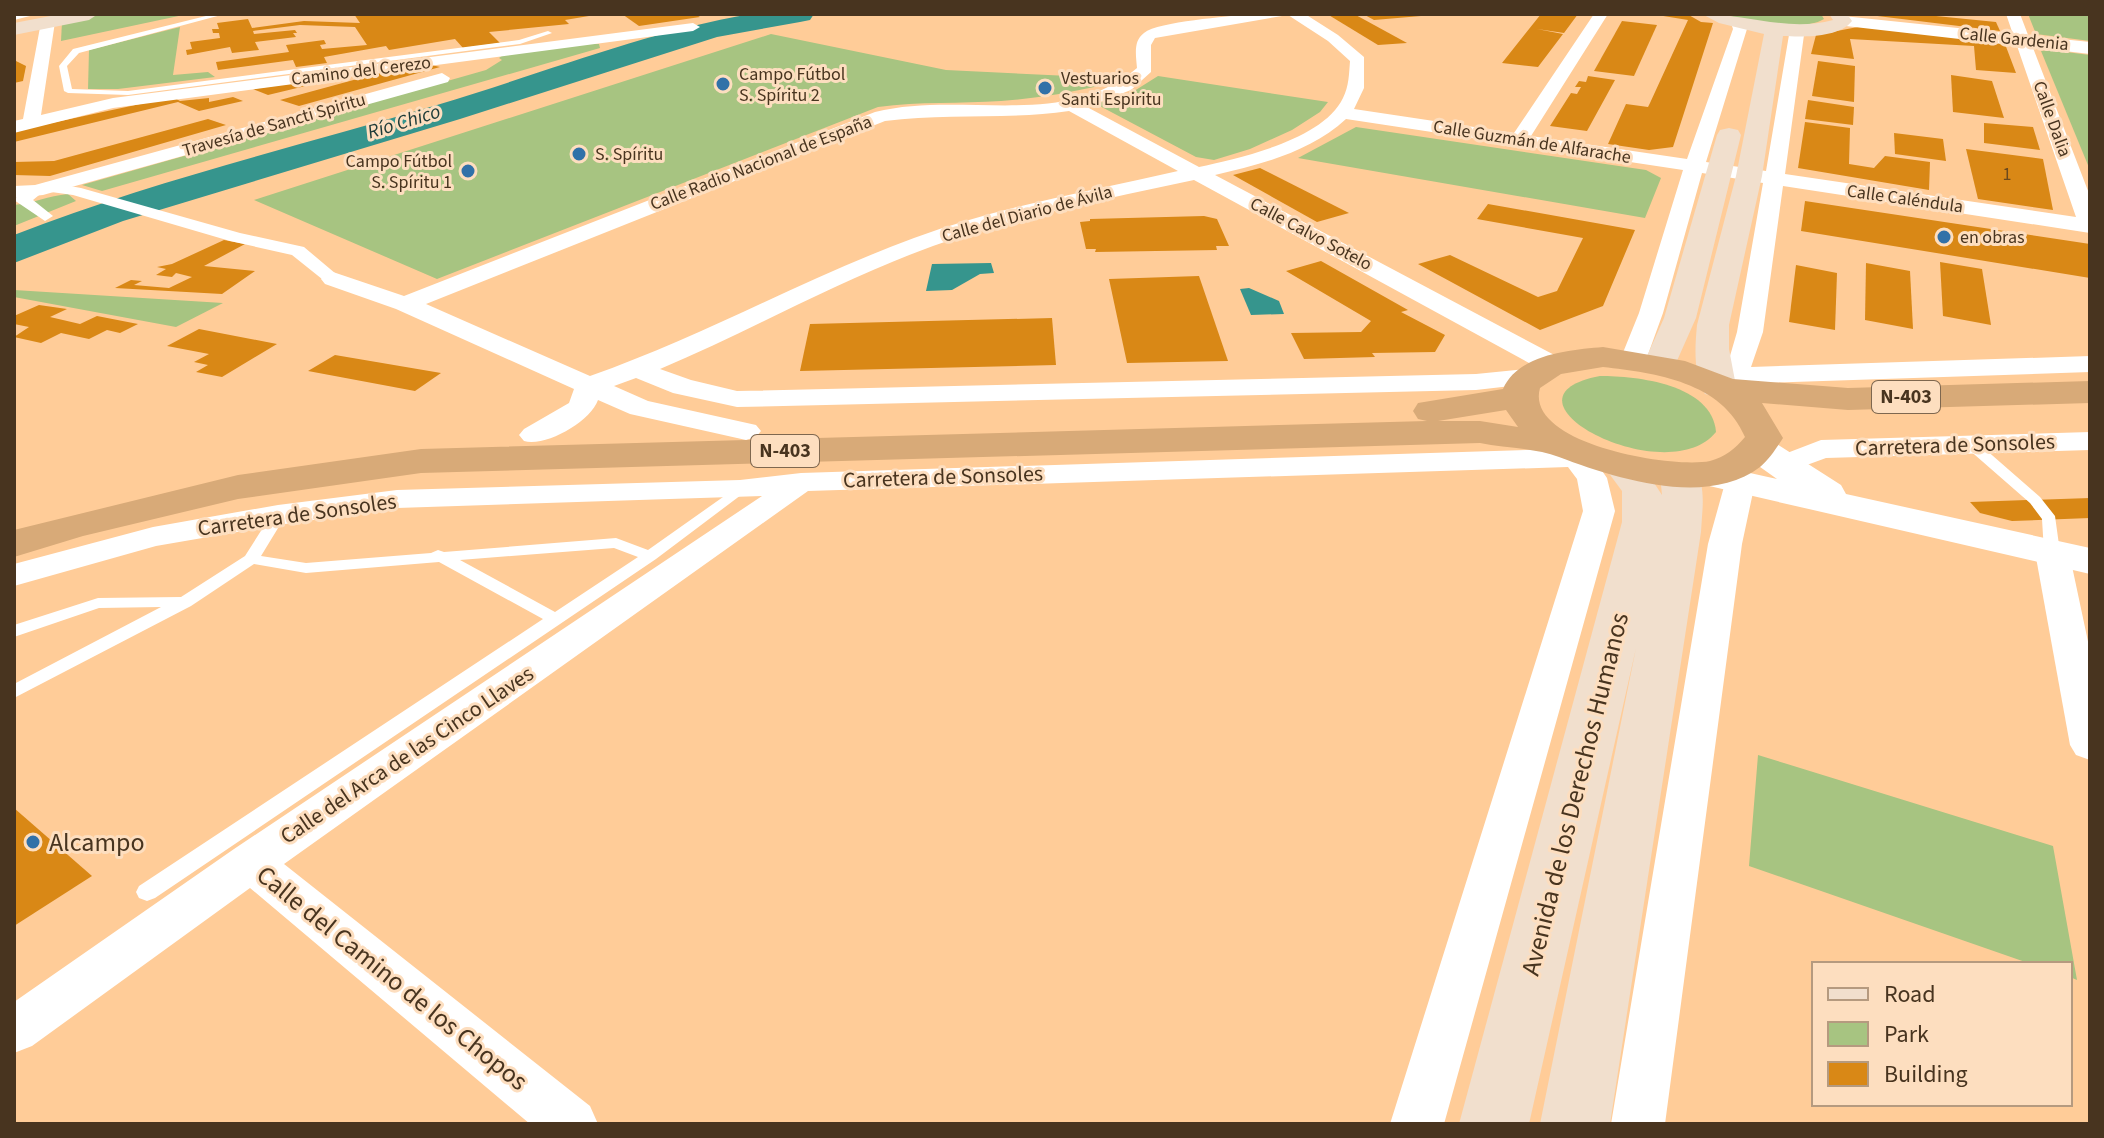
<svg xmlns="http://www.w3.org/2000/svg" width="2104" height="1138" font-family="'Source Sans 3',sans-serif">
<rect width="100%" height="100%" fill="#ffcc98"/>
<g fill="#a7c481">
<path d="M98,14h90l-127,27 1,-19z"/>
<path d="M1724,14h97l3,5c-20,13 -78,4 -100,-5z"/>
<path d="M2028,14h62v27l-54,-7z"/>
<path d="M180,27l-7,48 35,-3 7,5 -97,12h-30l1,-39z"/>
<path d="M771,34l175,36 145,7 8,9c-33,7 -65,13 -98,15 -41,3 -81,0 -123,6l-441,172 -183,-79z"/>
<path d="M589,44h10l1,4 -498,143 -20,-6 404,-115 16,-10 -3,-2 4,-3z"/>
<path d="M2050,50l40,5v115l-49,-119z"/>
<path d="M1158,76l170,26 -8,10 -28,18 -42,19 -36,11 -18,-3 -100,-53 35,-11z"/>
<path d="M1356,127l290,43 15,8 -16,40 -347,-60z"/>
<path d="M68,194l8,7 -62,25v-21c20,-2 34,-9 54,-11z"/>
<path d="M14,290l209,13 -47,24 -162,-30z"/>
<path d="M1600,376c37,0 112,8 116,56 -49,61 -232,-34 -116,-56z"/>
<path d="M1758,755l295,91 24,134 -7,-3v-13h-39l-282,-98z"/>
</g>
<g fill="#36958d">
<path d="M991,263l3,10 -14,1 -28,16 -26,1 6,-27z"/>
<path d="M1249,288l30,13 5,13 -33,1 -11,-26z"/>
</g>
<g fill="none" stroke-linecap="round" stroke-linejoin="round">
<path fill="#36958d" fill-rule="evenodd" d="M751,14h63l-4,6 -10,2 -83,15 -257,82 -337,102 -109,42v-28c138,-54 282,-88 423,-130 104,-31 208,-73 314,-91z"/>
</g>
<g fill="#d98816">
<path d="M354,14h255v2l-14,-1 -30,5 4,4 -80,8 11,11 -37,5 -8,-9 -66,11 -3,-4 -62,11 3,6 -31,4 -3,-7 -75,10 -2,-8 73,-10 -3,-7 38,-5 2,4 -6,1 2,4 45,-4 -12,-18 -55,-2 -47,6 1,3 41,-4 2,3h-4l3,4 -41,5 4,8 -27,3 -2,-6 -43,8 -1,-5 6,-1 -2,-7 30,-4 -1,-5h-6l-1,-4h7l-2,-6 31,-4 4,9 52,-7 56,2z"/>
<path d="M622,14h73l5,3 -61,9z"/>
<path d="M1327,14h27l53,29 -29,2z"/>
<path d="M1363,14h58v2l-47,4z"/>
<path d="M1541,14h37l-14,19 -27,-4 26,5 -25,33 -36,-4z"/>
<path d="M1651,14h36l14,8 12,1 -40,124 -24,3 -41,-6 18,-40 22,3 2,-4 38,-83z"/>
<path d="M1861,14h55l80,8 4,9z"/>
<path d="M1622,21l35,4 -23,51 -40,-5z"/>
<path d="M1863,26l142,18 11,29 -40,-3 -2,-24 -124,-7 4,20 -43,-5 5,-19z"/>
<path d="M14,60l12,6 -3,15 -9,2z"/>
<path d="M1818,61l37,5 -1,36 -42,-6z"/>
<path d="M427,64l13,3 -141,39 -19,-6 125,-34z"/>
<path d="M351,75l-83,20 -15,-6z"/>
<path d="M1951,75l41,6 12,37 -51,-6z"/>
<path d="M1588,76l27,4 -28,51 -37,-5 21,-33 6,1 4,-7h-6l4,-6 7,1z"/>
<path d="M173,97l7,4 29,-3v4l24,-5 10,4 -44,10 -21,-9 -164,40v-11z"/>
<path d="M1808,100l46,7 -1,18 -48,-6z"/>
<path d="M208,119l18,6 -176,51 -36,-1v-13l40,-1z"/>
<path d="M1805,122l45,6 -1,36 25,4 11,-12 45,6 -1,28 -131,-22z"/>
<path d="M1984,123l49,4 7,23 -56,-7z"/>
<path d="M1894,133l49,6 3,22 -51,-7z"/>
<path d="M1966,149l77,10 10,51 -75,-11z"/>
<path d="M1260,168l89,45 -32,9 -84,-47z"/>
<path d="M1805,201l285,43v34l-289,-47z"/>
<path d="M1488,204l147,26 -32,76 -63,24 -122,-66 32,-9 88,42 19,-6 26,-53 -106,-19z"/>
<path d="M1204,216l13,3 12,27h-13l1,4 -122,2 1,-3h-10l-6,-27 10,-1v-2z"/>
<path d="M224,240l21,4 -41,22 51,5 -33,23 -107,-6 16,-8 11,1 -8,4 35,3 23,-11 -16,-4 -4,4 -16,-2 10,-6 -9,-2 15,-3z"/>
<path d="M1321,261l87,49 -7,2 44,23 -10,17 -63,1 3,4 -71,2 -13,-26 70,-1 10,-11 -85,-50z"/>
<path d="M1940,262l42,7 9,56 -48,-9z"/>
<path d="M1866,263l44,8 3,58 -48,-9z"/>
<path d="M1796,265l41,8 -2,57 -46,-8z"/>
<path d="M1199,276l29,85 -101,2 -18,-84z"/>
<path d="M39,305l28,4 -17,8 30,7 17,-8 41,8 -18,9 -13,-3 -18,9 -28,-6 -20,10 -27,-6 15,-10 -15,-3v-8z"/>
<path d="M1052,318l4,47 -256,6 10,-47z"/>
<path d="M199,329l78,15 -55,33 -26,-5 12,-7 -14,-3 15,-8 -42,-8z"/>
<path d="M335,355l106,18 -26,18 -107,-20z"/>
<path d="M2090,498v20l-78,3 -32,-8 -10,-11z"/>
<path d="M14,808l78,68 -78,50z"/>
</g>
<g fill="none" stroke-linecap="round" stroke-linejoin="round">
<g fill="#fff" fill-rule="evenodd">
<path d="M214,14h11l-146,39 -12,13 5,23 56,2 391,-51 29,-9 4,2 -32,11 -392,51 -60,-2 -4,-2 -5,-25 14,-17z"/>
<path d="M1972,441l5,1 63,55 15,19 5,36 -2,3h-12l-2,-3 -2,-33 -12,-16 -63,-55 -2,-3z"/>
<path d="M740,485l7,4 -2,3 -89,67 -501,339 -8,3 -8,-3 -3,-6 3,-6 404,-267 -104,-57 -133,11 -52,-9 -63,42 -177,92v-14l147,-77 -62,1 -85,29v-12l84,-27 83,-1 64,-41 28,-44 5,-2 8,5 -25,41 45,7 125,-10 7,-3 6,2 172,-14 32,12zM614,548l24,9 -83,55 -95,-52z"/>
</g>
<g fill="#fff" fill-rule="evenodd">
<path d="M14,14h24l-24,6z"/>
<path d="M48,182l33,6 159,45 64,14 38,32 -9,5 -6,-1 -35,-28 -62,-14 -157,-46 -29,-4 -11,9 20,16 -8,5 -31,-21c9,-10 23,-15 34,-18z"/>
</g>
<g fill="#fff" fill-rule="evenodd">
<path d="M1250,14h55l33,21 26,22v31l-10,21 160,24 80,-119h14l-77,122 156,23 46,-130 -2,-6 7,-4 5,1 4,9 -41,133 60,9 23,-136 12,-9 7,4 -4,5 -19,139 291,43 -70,-203h14l70,182v37l-307,-47 -20,146 -12,35 339,-11v16l-355,12 -17,6 -29,-7 -4,-6 4,-6 32,-3 9,-12 7,-24 26,-149 -61,-10 -39,140 -17,47 -4,6h-18l-4,-6 19,-47 44,-143 -337,-51c-36,33 -84,45 -131,56l345,183 4,6 -4,6h-18l-348,-190c-88,19 -176,36 -261,66 -94,34 -181,84 -273,123l31,11 46,11 739,-17 51,-5 10,2 4,6 -4,6 -61,7 -739,17 -64,-14 -37,-15 -22,8 34,15 108,24 5,6 -5,6 -10,3 -116,-26 -32,-14c-8,22 -52,47 -74,41l-5,-6 5,-6 45,-26 5,-14 -178,-80 -71,-25 -4,-5 4,-5 8,-2 71,24 471,-184c87,-22 187,19 262,-44 -1,-13 -4,-27 7,-35 15,-12 84,-16 106,-19zM1288,15l40,26 22,20c-1,13 -1,25 -7,37 -20,42 -103,60 -144,69l-112,-60 44,-17 20,-18v-27l4,-7zM1069,111l109,60c-88,20 -179,36 -264,67 -111,41 -213,99 -324,138l-164,-72 459,-183c61,-8 122,-1 184,-10z"/>
<path d="M48,18l7,4 -14,93 72,-17 580,-75 7,4 -7,4 -580,77 -99,25v-12l9,-2 18,-97z"/>
<path d="M442,73l8,5 -2,4 -405,113 -29,3v-12l21,-1z"/>
<path d="M2090,432v18l-264,8 -41,15 -11,-3 -4,-6 4,-6 47,-18z"/>
<path d="M1570,440l11,3 4,6 18,3 4,6 -9,7 9,13 8,33 -171,613h-54l193,-613 -6,-32 -9,-12 -760,24 -524,373 306,242 8,18h-68l-280,-236 -218,158 -18,7v-51l220,-153 528,-353 -365,12 -119,17 -122,21 -142,40v-22l139,-37 125,-22 119,-15 343,-10 61,-7 754,-24 4,-6z"/>
<path d="M1731,460l11,3 13,20 -13,61 -77,580h-54l97,-580 17,-61 -9,-14 4,-6z"/>
<path d="M2052,542l12,3 5,7 21,99v109l-14,-5 -6,-10 -35,-193 5,-7z"/>
</g>
<g fill="#fff" fill-rule="evenodd">
<path d="M1843,16l247,26v12l-253,-29 -3,-4 3,-4z"/>
<path d="M1759,438l13,3 69,44 5,9 244,54v26l-385,-89 -13,-3 -6,-8 6,-8 13,-3 72,16 -31,-22 -5,-8 5,-8z"/>
</g>
<g fill="#f1dfcd" fill-rule="evenodd">
<path d="M61,14h37l-9,6 -75,15v-12z"/>
<path d="M1702,14c44,0 86,18 131,6l-4,-6h18l5,7c-13,17 -49,16 -69,15l-21,140 -33,149v24l7,37 -5,8 -13,3 -13,-3c-12,-19 -10,-48 -8,-69l39,-149 28,-142 -45,-11z"/>
<path d="M1729,128l9,2 3,5 -45,183 -24,54 -12,3 -12,-3 -5,-7 21,-47 53,-183 3,-5z"/>
<path d="M1625,456l14,4 23,35 -2,-20 6,-8 14,-4 14,4c13,19 8,43 7,65l-91,592h-70l96,-476 -107,476h-70l163,-602v-31l-17,-23 6,-8z"/>
</g>
<path fill="#d8aa78" fill-rule="evenodd" d="M1603,347l82,14 48,18 115,9 242,-7v22l-242,7 -86,-7 21,35c-6,9 -14,22 -23,29 -54,41 -145,11 -201,-10 -24,-9 -54,-9 -79,-14l-1059,30 -183,26 -155,37 -69,21v-27l224,-55 183,-26 1006,-28 -9,-2 -5,-8 5,-8 85,-14c15,-35 67,-39 100,-42zM1603,367c53,6 119,15 142,70 -10,12 -20,20 -35,24 -38,8 -186,-17 -170,-73l21,-14zM1506,410l12,17 -38,-6h-42z"/>
</g>
<g fill="#3171a8" stroke="#fddebf" stroke-width="3">
<circle cx="723" cy="84" r="8"/>
<circle cx="1045" cy="88" r="8"/>
<circle cx="579" cy="154" r="8"/>
<circle cx="468" cy="171" r="8"/>
<circle cx="1944" cy="237" r="8"/>
<circle cx="33" cy="842" r="8"/>
</g>
<g text-anchor="middle" dominant-baseline="central" stroke-width="6" stroke-linejoin="round" paint-order="stroke">
<g font-size="18" fill="#48341f" stroke="#fddebf">
<text transform="translate(2014 39) rotate(6)">Calle Gardenia</text>
<text transform="translate(361 71) rotate(-7)">Camino del Cerezo</text>
<text transform="translate(2052 119) rotate(70)">Calle Dalia</text>
<text transform="translate(274 125) rotate(-16)">Travesía de Sancti Spiritu</text>
<text transform="translate(1532 142) rotate(9)">Calle Guzmán de Alfarache</text>
<text transform="translate(761 163) rotate(-21)">Calle Radio Nacional de España</text>
<text transform="translate(1905 199) rotate(8)">Calle Caléndula</text>
<text transform="translate(1027 214) rotate(-15)">Calle del Diario de Ávila</text>
<text transform="translate(1311 234) rotate(28)">Calle Calvo Sotelo</text>
</g>
<g font-size="18" fill="#48341f" stroke="#fddebf" text-anchor="start">
<text x="739" y="74">Campo Fútbol<tspan x="739" dy="21">S. Spíritu 2</tspan></text>
<text x="1061" y="78">Vestuarios<tspan x="1061" dy="21">Santi Espiritu</tspan></text>
<text x="595" y="154">S. Spíritu</text>
<text x="452" y="161" text-anchor="end">Campo Fútbol<tspan x="452" dy="21">S. Spíritu 1</tspan></text>
<text x="1960" y="237">en obras</text>
</g>
<g font-size="18" fill="#6c491d">
<text x="2007" y="174">1</text>
</g>
<g font-size="20" font-style="italic" fill="#1e3b38" stroke="#fddebf">
<text transform="translate(404 122) rotate(-17)">Río Chico</text>
</g>
<g fill="#fddebf" stroke="#7e674f" stroke-width="2">
<rect x="1872" y="381" width="68" height="32" rx="6"/>
<rect x="751" y="435" width="68" height="32" rx="6"/>
</g>
<g font-size="20" font-weight="bold" fill="#48341f">
<text x="1906" y="397">N-403</text>
<text x="785" y="451">N-403</text>
</g>
<g font-size="22" fill="#48341f" stroke="#fddebf">
<text transform="translate(1955 445) rotate(-2)">Carretera de Sonsoles</text>
<text transform="translate(943 477) rotate(-2)">Carretera de Sonsoles</text>
<text transform="translate(297 515) rotate(-8)">Carretera de Sonsoles</text>
<text transform="translate(407 755) rotate(-34)">Calle del Arca de las Cinco Llaves</text>
</g>
<g font-size="26" fill="#48341f" stroke="#fddebf">
<text transform="translate(1575 794) rotate(-76)">Avenida de los Derechos Humanos</text>
<text transform="translate(392 978) rotate(39)">Calle del Camino de los Chopos</text>
</g>
<g font-size="26" fill="#48341f" stroke="#fddebf" text-anchor="start">
<text x="49" y="842">Alcampo</text>
</g>
</g>
<rect width="2104" height="1138" fill="none" stroke="#48341f" stroke-width="32"/>
<rect x="1812" y="962" width="260" height="144" fill="#fddebf" stroke="#b59a7f" stroke-width="2"/>
<rect x="1828" y="988" width="40" height="12" fill="#f1dfcd" stroke="#b59a7f" stroke-width="2"/>
<text x="1884" y="1002" font-size="24" fill="#48341f">Road</text>
<rect x="1828" y="1022" width="40" height="24" fill="#a7c481" stroke="#b59a7f" stroke-width="2"/>
<text x="1884" y="1042" font-size="24" fill="#48341f">Park</text>
<rect x="1828" y="1062" width="40" height="24" fill="#d98816" stroke="#b59a7f" stroke-width="2"/>
<text x="1884" y="1082" font-size="24" fill="#48341f">Building</text>
</svg>
